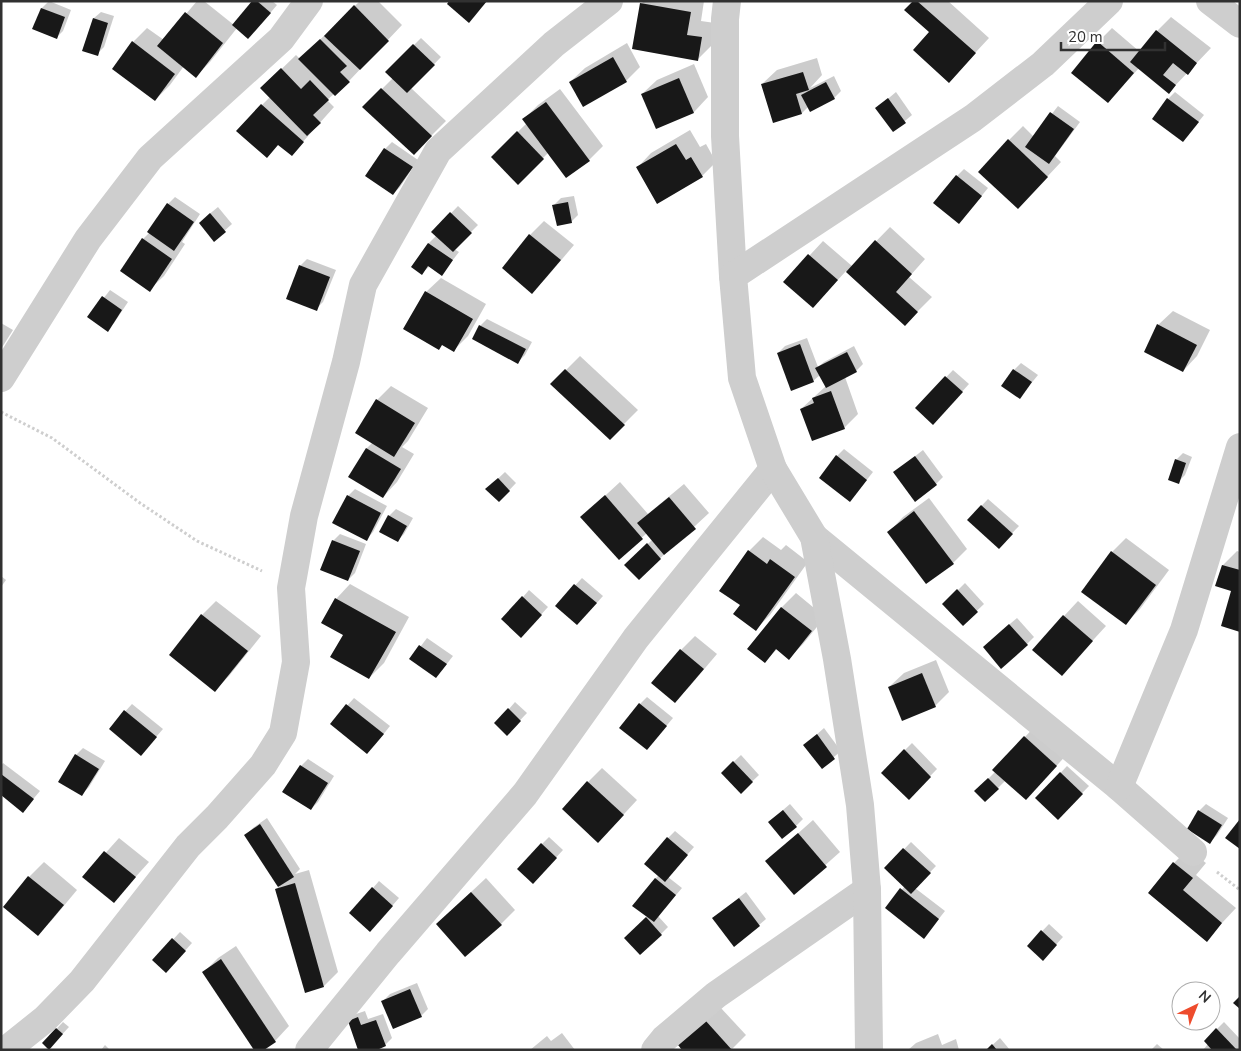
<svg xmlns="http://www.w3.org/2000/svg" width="1241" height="1051" font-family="'Nunito Sans',sans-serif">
<rect width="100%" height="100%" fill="#fff"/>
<g fill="#0003">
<path d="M49,1l22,9 -8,21 -7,7 -22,-9 8,-21z"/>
<path d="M197,1h7l30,24 20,-24h18l5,4 -22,26 -18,-3 -27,34 -14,14 -12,-10 -14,19 -15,15 -22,-58 14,-14 17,12z"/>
<path d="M360,1h18l24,24 -53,56 -22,19 7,7 -42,47 -30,-49 8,-8 -8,-9 34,-33 4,4z"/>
<path d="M644,1h60l-3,20 14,2 -3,22 -15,15 -56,-56z"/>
<path d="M914,1h34l41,37 -40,43 -18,-49z"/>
<path d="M101,12l13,4 -10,31 -7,7 -3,-36z"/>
<path d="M1171,17l40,31 -42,44 -30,-24 -31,34 -10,-60 14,-14 28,24 17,-21z"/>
<path d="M421,38l20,19 -30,31 35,33 -18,18 -64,-32 29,-29 -6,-6z"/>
<path d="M627,43l13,24 -14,14 -56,1 15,-14z"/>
<path d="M817,58l5,17 -12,13 24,-12 7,15 -7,7 -26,9 -6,6 -29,8 -11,-37 15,-14z"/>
<path d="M694,64l14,33 -14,15 -37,16 -15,-34 15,-14z"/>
<path d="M560,89l43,57 -14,14 -23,16 -18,-23 -30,30 -26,-26 35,-34 -3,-4 14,-14z"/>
<path d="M896,92l16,23 -18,15 -17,-22z"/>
<path d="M1175,92l29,23 -21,26 -15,-42z"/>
<path d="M1058,106l22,16 -25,34 6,6 -29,31 -23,-53 14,-14 11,11z"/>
<path d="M690,130l10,17 6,-3 10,18 -14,14 -65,-8 14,-15z"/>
<path d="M392,142l26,18 -18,27 -7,7 -8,-45z"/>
<path d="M964,169l24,19 -22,27 -9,-39z"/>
<path d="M574,196l4,19 -7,7 -17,-17 7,-7z"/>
<path d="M175,197l25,17 -18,28 3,2 -21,32 -15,14 -6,-51 6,-6 19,-29z"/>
<path d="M458,206l20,19 -24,24 5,3 -17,22 -12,-8 -8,7 -10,-6 17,-24 8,-8 -4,-3z"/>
<path d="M218,207l14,17 -18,16 -7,-24z"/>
<path d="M544,221l30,24 -28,33 -14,14 -29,-24 27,-33z"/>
<path d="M890,227l35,32 -16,18 23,20 -27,27 -59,-53 -33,36 -28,-25 38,-41 29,25z"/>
<path d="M307,259l29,11 -13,32 -7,7 -16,-43z"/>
<path d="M441,278l45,26 -18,32 -14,14 -28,-58z"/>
<path d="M110,290l18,12 -14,21 -7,7 -18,-13z"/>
<path d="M1173,311l37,19 -13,26 -14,15 -25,-46z"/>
<path d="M487,319l45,23 -7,13 -7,7 -38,-36z"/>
<path d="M1,323l12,7 -12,19z"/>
<path d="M807,338l11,29 6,-5 30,-16 9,18 -7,7 -11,6 13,37 -14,14 -43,-19 25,-23 -6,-11 -7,6 -35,-28 7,-7z"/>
<path d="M580,356l58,54 -14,14 -72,-40z"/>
<path d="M1021,363l17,12 -18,22 -6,-27z"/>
<path d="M953,370l16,14 -29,32 -23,-8z"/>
<path d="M391,386l37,22 -20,33 -6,6 12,7 -17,28 -14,15 -33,-20 17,-29 6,-6 4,-42z"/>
<path d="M844,449l29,23 -23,29 -13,-45z"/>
<path d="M923,450l20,27 -7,7 -41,-12z"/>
<path d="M1183,453l9,4 -7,18 -7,7 -2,-22z"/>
<path d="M505,472l11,11 -17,18 -12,-12z"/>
<path d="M620,482l28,32 36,-30 25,29 -70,65 -13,-13 27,-26 -6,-6 -28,25 -37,-41z"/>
<path d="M355,489l32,17 -14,26 -6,7 -19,-43z"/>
<path d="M929,498l38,51 -14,14 -64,-31 14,-15z"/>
<path d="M988,499l31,27 -20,21 -31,-27z"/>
<path d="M396,509l17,9 -9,16 -7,7 -8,-25z"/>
<path d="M340,534l26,10 -11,29 -7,7 -15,-39z"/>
<path d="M763,537l18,13 5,-5 22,17 -38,53 -14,14 -15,-24 8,-54z"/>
<path d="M1126,538l43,32 -29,39 -14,14 -14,-71z"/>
<path d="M1237,551l3,1v79l-7,-41 -16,-5 6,-20z"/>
<path d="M1,576l5,4 -5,7z"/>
<path d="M582,578l21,18 -19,21 -27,-12z"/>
<path d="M965,583l19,21 -21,20 -19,-20z"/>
<path d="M350,584l59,33 -25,46 -15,15 -24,-44 -9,-35z"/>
<path d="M529,590l19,17 -20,22 -5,-32z"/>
<path d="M796,593l29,24 -22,27 -14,14 -12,-9 -12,13 -16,-13 33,-42z"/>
<path d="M216,601l45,35 -32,40 -14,14 -13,-75z"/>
<path d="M1078,601l28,25 -44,48 2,-58z"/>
<path d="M1017,618l17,19 -7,7 -36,-4z"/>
<path d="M695,636l22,18 -28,33 -14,14 6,-51z"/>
<path d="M427,638l26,18 -11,14 -31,-11z"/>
<path d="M936,660l13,32 -14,14 -46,-19 15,-14z"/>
<path d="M647,697l26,21 -26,31 -7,-45z"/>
<path d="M354,698l36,28 -16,20 -43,-22z"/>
<path d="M515,702l12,11 -20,21 2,-25z"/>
<path d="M132,704l31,25 -22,25 -31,-26z"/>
<path d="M1039,722l31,29 -30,33 -34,-4 -21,21 -9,-10 20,-20 -2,-1z"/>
<path d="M824,728l17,23 -19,16 -17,-22z"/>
<path d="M912,743l25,26 -28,29 -26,-26z"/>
<path d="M83,748l22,13 -16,26 -7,7 -6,-39z"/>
<path d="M741,755l18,20 -18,17 -19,-19z"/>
<path d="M308,759l26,17 -16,26 -7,7 -10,-43z"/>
<path d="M3,763l37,28 -17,20 -22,-17v-28z"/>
<path d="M1067,766l22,20 -31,32 -21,-20z"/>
<path d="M602,768l35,32 -25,27 -24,-45z"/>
<path d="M790,804l13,15 -7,7 -27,-4z"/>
<path d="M1206,804l22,14 -11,17 -7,7 -11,-31z"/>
<path d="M267,818l33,51 -5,5 14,-4 29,102 -14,14 -48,-97 4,-3 -34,-51 7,-7z"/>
<path d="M813,820l27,32 -46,41 -27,-32z"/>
<path d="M675,831l19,16 -26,30 14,11 -24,28 10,11 -27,27 -15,-16 22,-22 7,-37 4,-4 9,-37z"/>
<path d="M549,837l14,13 -23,25 2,-31z"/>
<path d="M119,838l30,24 -35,39 -30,-24z"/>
<path d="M911,842l25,24 -21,22 30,23 -15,19 -44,-22 19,-22 -19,-18z"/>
<path d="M1188,849l18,14 -10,12 40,33 -30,32 -57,-48 25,-29z"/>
<path d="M44,862l33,28 -25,30 -14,14 -33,-27 24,-30z"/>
<path d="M486,878l29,32 -14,14h-64z"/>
<path d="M379,881l20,17 -22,25 -4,-35z"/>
<path d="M746,892l20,27 -7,6 -38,-13z"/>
<path d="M1049,924l14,13 -20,22 -15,-13z"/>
<path d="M180,932l12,11 -19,21 -19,-4z"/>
<path d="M236,946l53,80 -14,15 -71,-69 14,-14z"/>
<path d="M417,983l11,26 -7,7 -38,-15 7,-7z"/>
<path d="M720,1007l26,28 -15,15 -52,-5z"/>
<path d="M365,1011l3,8 15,-5 9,24 -7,7 -36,-24 7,-7z"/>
<path d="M63,1022l6,5 -13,14 -13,2z"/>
<path d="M1224,1022l16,17v11h-37l5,-6 -3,-3z"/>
<path d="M562,1033l13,17h-45l17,-14 4,5z"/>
<path d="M938,1034l4,11 14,-6 3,11h-51l8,-7z"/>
<path d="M1000,1038l10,12h-23z"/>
<path d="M1157,1044l7,6h-13z"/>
<path d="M105,1045l5,5h-9z"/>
</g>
<g fill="#181818">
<path d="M252,1h5l14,12 -23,26 -16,-14z"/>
<path d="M449,1h38l-18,22 -22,-19z"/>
<path d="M913,1h4l59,52 -27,30 -36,-33 16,-18 -25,-22z"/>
<path d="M640,3l51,9 -4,23 15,2 -4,24 -66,-12z"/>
<path d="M354,5l35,36 -29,29 -36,-34z"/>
<path d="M41,8l24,9 -8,22 -25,-10z"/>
<path d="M185,12l38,31 -27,35 -39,-32z"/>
<path d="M93,18l15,5 -10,33 -16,-5z"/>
<path d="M1156,30l41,33 -9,12 -15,-12 -10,12 13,10 -7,9 -39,-32z"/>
<path d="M320,39l27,27 -7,6 10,10 -15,14 -37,-37z"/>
<path d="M132,41l43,33 -20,27 -43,-32z"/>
<path d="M1097,41l37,32 -26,30 -37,-30z"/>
<path d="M413,44l22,21 -28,28 -22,-21z"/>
<path d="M613,57l14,25 -44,25 -14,-25z"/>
<path d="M281,68l20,21 9,-9 19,20 -16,15 8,8 -14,13 -47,-48z"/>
<path d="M803,72l6,18 -13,4 6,20 -29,9 -12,-39z"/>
<path d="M679,78l15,35 -38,16 -15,-35z"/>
<path d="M826,82l9,17 -25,13 -9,-17z"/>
<path d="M381,88l51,48 -18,19 -52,-48z"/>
<path d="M888,98l18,25 -13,9 -18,-24z"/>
<path d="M1167,98l32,24 -16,20 -31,-23z"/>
<path d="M546,102l44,59 -24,17 -44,-59z"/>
<path d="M261,104l43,38 -12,14 -14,-11 -11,13 -31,-27z"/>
<path d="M1050,112l24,17 -25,35 -24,-17z"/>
<path d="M517,131l27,28 -26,26 -27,-28z"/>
<path d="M1008,139l40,38 -30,32 -40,-37z"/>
<path d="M676,144l10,16 5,-3 12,20 -46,27 -21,-37z"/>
<path d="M384,148l29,19 -20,28 -28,-19z"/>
<path d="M956,175l26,21 -23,28 -26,-21z"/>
<path d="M568,202l4,21 -15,3 -5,-21z"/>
<path d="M167,203l27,19 -20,29 -27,-19z"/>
<path d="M450,212l22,21 -19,19 -22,-20z"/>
<path d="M210,213l16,19 -12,10 -15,-19z"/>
<path d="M529,234l32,26 -29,34 -30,-26z"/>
<path d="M142,238l30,21 -22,33 -30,-21z"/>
<path d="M875,240l37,34 -16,18 22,20 -13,14 -59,-54z"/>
<path d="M428,243l25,17 -11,16 -14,-10 -6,9 -11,-8z"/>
<path d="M808,254l30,26 -25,28 -30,-26z"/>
<path d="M299,265l31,12 -13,34 -31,-12z"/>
<path d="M425,291l48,28 -19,33 -12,-7 -3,5 -36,-21z"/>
<path d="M102,296l20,14 -14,22 -21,-15z"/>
<path d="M1157,324l40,21 -14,27 -39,-20z"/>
<path d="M479,325l47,24 -8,15 -46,-25z"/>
<path d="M800,344l14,38 -23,9 -14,-38z"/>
<path d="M847,352l10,20 -31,16 -11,-20z"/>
<path d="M565,369l60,56 -15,15 -60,-56z"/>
<path d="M1013,369l19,13 -12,17 -19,-13z"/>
<path d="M945,376l18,16 -30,33 -18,-17z"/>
<path d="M831,391l14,38 -33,12 -12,-32 14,-6 -2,-5z"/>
<path d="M376,399l39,24 -21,34 -39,-24z"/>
<path d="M366,448l35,21 -18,29 -35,-21z"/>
<path d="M836,455l31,25 -17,22 -31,-24z"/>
<path d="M915,456l22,29 -22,17 -22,-30z"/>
<path d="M1175,459l11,4 -7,21 -11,-4z"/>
<path d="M498,478l12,13 -11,11 -14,-13z"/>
<path d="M347,495l34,18 -14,28 -35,-18z"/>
<path d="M605,495l38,44 -24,21 -39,-43z"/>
<path d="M669,497l27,32 -32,26 -27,-32z"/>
<path d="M981,505l32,29 -14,15 -32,-29z"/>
<path d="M914,511l40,53 -28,20 -39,-52z"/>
<path d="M388,515l19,11 -9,16 -19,-10z"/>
<path d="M332,540l28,11 -12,30 -28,-11z"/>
<path d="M647,543l14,16 -22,21 -15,-15z"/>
<path d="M748,550l19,14 3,-5 25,18 -39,54 -23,-17 7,-9 -21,-14z"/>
<path d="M1111,551l45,34 -30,40 -45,-33z"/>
<path d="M1222,565l18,5v62l-19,-6 10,-35 -16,-5z"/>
<path d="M574,584l23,19 -20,22 -22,-19z"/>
<path d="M957,589l21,23 -15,14 -21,-22z"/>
<path d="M522,596l20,19 -21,23 -20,-19z"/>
<path d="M335,598l61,34 -27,47 -39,-22 13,-22 -22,-12z"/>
<path d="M781,607l31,24 -23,29 -13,-11 -11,14 -18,-14z"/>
<path d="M201,614l47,37 -33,41 -46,-37z"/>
<path d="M1063,615l30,26 -31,35 -30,-26z"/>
<path d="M1009,624l19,21 -27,24 -18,-22z"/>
<path d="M419,645l28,19 -11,14 -27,-19z"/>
<path d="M680,649l24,20 -29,34 -24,-20z"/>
<path d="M922,673l14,34 -34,14 -14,-34z"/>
<path d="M639,703l28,23 -20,24 -28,-22z"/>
<path d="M346,704l38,30 -17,20 -37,-30z"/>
<path d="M508,708l13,13 -14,15 -13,-13z"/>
<path d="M124,710l33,27 -16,19 -32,-27z"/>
<path d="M817,734l18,25 -13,10 -19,-24z"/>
<path d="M1024,736l33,30 -31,34 -34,-30z"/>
<path d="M904,749l27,28 -22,23 -28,-27z"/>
<path d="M75,754l24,15 -17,27 -24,-14z"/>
<path d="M733,761l20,21 -12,12 -20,-21z"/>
<path d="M300,765l28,18 -17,27 -29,-18z"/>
<path d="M1060,772l23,22 -25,26 -23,-22z"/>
<path d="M1,774l33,25 -11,14 -22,-18z"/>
<path d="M988,778l11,11 -14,13 -11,-11z"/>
<path d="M587,781l37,34 -26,28 -36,-34z"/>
<path d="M783,810l14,17 -15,12 -14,-17z"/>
<path d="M1198,810l24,15 -12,19 -23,-15z"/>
<path d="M1240,819v30l-15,-11z"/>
<path d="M260,824l34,53 -16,10 -34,-52z"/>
<path d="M798,833l29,34 -33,28 -29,-34z"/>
<path d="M667,837l21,18 -23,27 -21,-18z"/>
<path d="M541,843l16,15 -24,26 -16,-15z"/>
<path d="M903,848l28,25 -20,21 -27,-26z"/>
<path d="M104,851l32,26 -22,26 -32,-26z"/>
<path d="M1173,862l20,16 -10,12 39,33 -15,19 -59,-49z"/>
<path d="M28,876l36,29 -26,31 -35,-29z"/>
<path d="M655,878l21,17 -22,27 -22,-16z"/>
<path d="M295,883l29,104 -19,6 -30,-104z"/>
<path d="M372,887l21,19 -23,26 -21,-19z"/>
<path d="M900,888l39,31 -15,20 -39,-31z"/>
<path d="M471,892l31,33 -37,32 -29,-33z"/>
<path d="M739,898l21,28 -26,21 -22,-29z"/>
<path d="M646,917l16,18 -22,20 -16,-17z"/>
<path d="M1041,930l16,15 -14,16 -16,-15z"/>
<path d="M172,938l14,13 -20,22 -14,-13z"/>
<path d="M221,959l55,83 -12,8h-10l-52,-78z"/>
<path d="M410,989l12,28 -29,12 -12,-28z"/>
<path d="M1240,996v13l-7,-6z"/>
<path d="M358,1017l3,8 15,-5 10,26 -9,4h-19l-10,-29z"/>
<path d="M705,1020l27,30h-50l-4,-5z"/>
<path d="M56,1028l7,6 -14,16 -7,-7z"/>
<path d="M1216,1028l21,22h-25l-8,-9z"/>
<path d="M992,1044l5,6h-11z"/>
</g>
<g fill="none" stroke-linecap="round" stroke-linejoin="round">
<g stroke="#cecece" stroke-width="3" stroke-dasharray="2.5 2.5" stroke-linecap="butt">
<path d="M1,412l51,26 88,65 57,38 65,30"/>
<path d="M1217,872l23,18"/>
</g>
<g stroke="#cecece" stroke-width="28">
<path d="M727,1l-2,18v117l8,140"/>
<path d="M1210,1l30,23"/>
<path d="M1,378l87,-139 62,-81 131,-119 28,-38"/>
<path d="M814,537l305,250 74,65"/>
<path d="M1119,787l65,-157 56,-183"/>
<path d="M6,1050l39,-31 37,-38 106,-135 29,-29 46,-52 20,-32 13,-71 -5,-74 13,-72 42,-154 17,-77 75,-134 116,-107 55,-43"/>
<path d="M309,1050l79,-97 137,-159 111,-156 137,-169"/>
<path d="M655,1050l9,-11 52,-44 151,-105"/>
<path d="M869,1050l-2,-160 -7,-85 -23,-146 -23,-122 -41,-68 -31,-91 -9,-102 240,-158 70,-54 66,-63"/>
</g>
</g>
<rect width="1241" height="1051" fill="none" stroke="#313131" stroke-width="5"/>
<g transform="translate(1196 1006) rotate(43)"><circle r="24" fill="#ffffff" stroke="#adadad"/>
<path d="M0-4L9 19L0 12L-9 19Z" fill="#ee4c2d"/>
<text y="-8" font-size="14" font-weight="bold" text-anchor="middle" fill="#313131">N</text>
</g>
<path d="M1061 42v8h104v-8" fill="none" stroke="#313131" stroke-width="2.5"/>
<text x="1068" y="42" font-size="15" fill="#313131" stroke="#ffffff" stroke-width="4" paint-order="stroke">20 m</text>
</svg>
